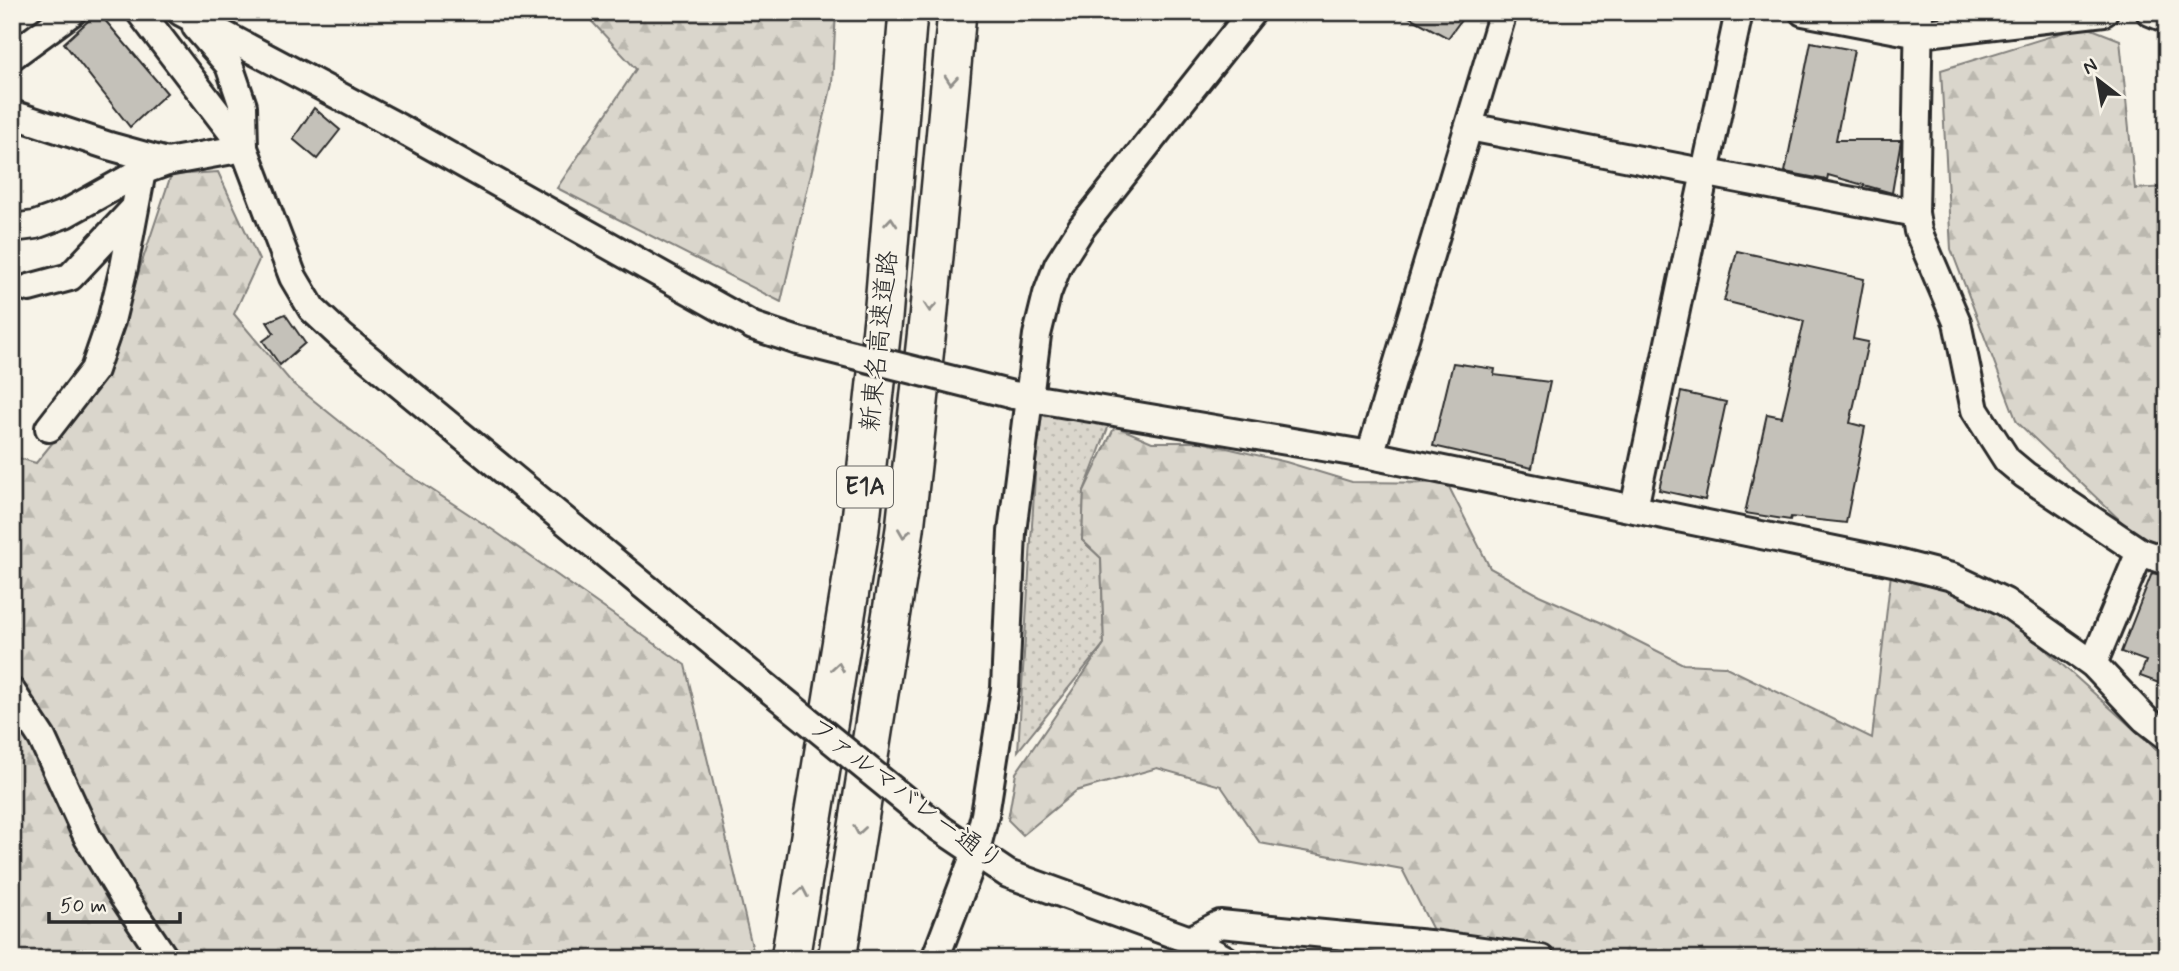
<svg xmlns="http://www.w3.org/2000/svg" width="2179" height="971" font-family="Mynerve,'Klee One',sans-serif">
<defs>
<pattern id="grass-dots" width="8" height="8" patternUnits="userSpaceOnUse" patternTransform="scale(1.75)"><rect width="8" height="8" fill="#dad6cc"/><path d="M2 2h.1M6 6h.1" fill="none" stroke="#bbb8af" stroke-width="1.8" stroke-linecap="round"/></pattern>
<pattern id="forest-firs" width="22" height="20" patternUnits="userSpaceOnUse" patternTransform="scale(1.75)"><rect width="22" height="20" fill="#dad6cc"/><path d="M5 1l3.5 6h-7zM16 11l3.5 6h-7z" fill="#bbb8af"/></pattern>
</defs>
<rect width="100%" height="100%" fill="#f7f3e8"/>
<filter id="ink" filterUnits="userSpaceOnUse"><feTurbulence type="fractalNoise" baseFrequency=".0143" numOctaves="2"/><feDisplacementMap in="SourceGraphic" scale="14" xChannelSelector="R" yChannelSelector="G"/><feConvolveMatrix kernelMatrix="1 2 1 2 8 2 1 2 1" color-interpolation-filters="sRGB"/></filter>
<g filter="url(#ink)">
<path fill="url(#grass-dots)" stroke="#82807c" stroke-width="2" d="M1039,412l70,13 -25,66 -2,49 19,18 3,86 -86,107z"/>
<g fill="url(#forest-firs)" stroke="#82807c" stroke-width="2">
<path d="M583,12h253l-4,72 -51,218 -224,-114 79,-119z"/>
<path d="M2084,26l36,14 15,149 32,-2v341l-8,19 -13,-2 -129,-123 -66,-173 -10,-179z"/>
<path d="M218,172l41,88 -25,54 58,69 102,82 99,65 192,135 70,294h-743v-503l24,7 66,-81 69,-207z"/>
<path d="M1115,426l37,16h49l85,20 66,20 95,1 43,85 49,27 61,27 83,42 41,2 148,72 19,-164 56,13 52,24 28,22 140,126v200h-578l-141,-22 -11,1 -35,-69 -142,-26 -39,-57 -64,-18 -81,23 -53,44 -15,-15 8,-47 88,-129 -3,-86 -19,-18 2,-49z"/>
</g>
<g fill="#c4c1b9" stroke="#2b2b2b" stroke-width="2">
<path d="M98,12l69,81 -37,34 -66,-84z"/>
<path d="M1400,12h67l-19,26z"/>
<path d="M1811,42l43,8 -18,90h65l-9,53 -64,-18 -1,5 -42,-8z"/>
<path d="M314,108l26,22 -23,29 -24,-20z"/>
<path d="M1737,251l127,28 -11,60 15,3 -18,81 15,4 -19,96 -55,-6 -1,3 -45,-7 22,-99 15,3 22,-96 -80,-20z"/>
<path d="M285,314l20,29 -25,22 -17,-24 11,-8 -7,-11z"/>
<path d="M1453,363l42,6 -1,6 56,7 -18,86 -99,-22z"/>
<path d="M1681,392l45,10 -21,98 -46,-10z"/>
<path d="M2152,573l15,3v110l-27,-10 6,-15 -25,-9z"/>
</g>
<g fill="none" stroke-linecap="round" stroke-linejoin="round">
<g stroke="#2b2b2b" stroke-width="32">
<g id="minor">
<path d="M140,12l104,136 49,129 19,32 29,27 411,339"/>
<path d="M181,12l213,113 359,201 45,15"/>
<path d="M1803,12l116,22 185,-22"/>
<path d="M1919,12l-4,201 3,18 39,91 18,88 32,50 18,15 115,77 27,9"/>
<path d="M2150,12l17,7"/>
<path d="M12,56l60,-44"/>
<path d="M12,114l97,32 58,16"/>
<path d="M1469,127l446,86"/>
<path d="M12,228l23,-3 30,-11 77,-43 25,-9 77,-14 -1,-42 -14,-41 -33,-38"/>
<path d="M29,288l41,-11 63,-67"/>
<path d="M1013,395l357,60 523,107 59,15 53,25 88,62 52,55 22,17"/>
<path d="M49,428l45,-58 17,-49 13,-54 18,-96"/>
<path d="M1370,455l133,-443"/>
<path d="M1634,508l105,-496"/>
<path d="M2093,664l47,-112"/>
<path d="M12,692l30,46 46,100 36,60 41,61"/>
<path d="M941,829l67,45 182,66 35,19"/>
<path d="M1190,940l30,-16 219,21 102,14"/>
<path d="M935,959l40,-105 10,-39 20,-127 7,-156 25,-197 10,-41 11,-29 24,-38 170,-215"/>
</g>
</g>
<g stroke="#2b2b2b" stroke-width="42">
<g id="highway">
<path d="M790,959l70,-430 23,-211 25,-306"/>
<path d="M837,959l68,-430 23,-209 29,-308"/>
</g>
</g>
<use href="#minor" stroke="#f7f3e8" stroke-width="26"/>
<use href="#highway" stroke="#f7f3e8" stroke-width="37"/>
<g stroke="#2b2b2b" stroke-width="32" stroke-linecap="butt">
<g id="minor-bridge">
<path d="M798,341l215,54"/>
<path d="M752,675l189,154"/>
</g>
</g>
<use href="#minor-bridge" stroke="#f7f3e8" stroke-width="26"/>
</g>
<defs><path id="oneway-chevron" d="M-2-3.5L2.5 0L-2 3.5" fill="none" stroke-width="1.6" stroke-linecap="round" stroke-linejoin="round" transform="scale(1.75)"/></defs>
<g stroke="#918f8a">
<use href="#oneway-chevron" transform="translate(951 80) rotate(95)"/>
<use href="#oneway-chevron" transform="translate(891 222) rotate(-85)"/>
<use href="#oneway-chevron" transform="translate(930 307) rotate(95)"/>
<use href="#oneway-chevron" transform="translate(904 533) rotate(98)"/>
<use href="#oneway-chevron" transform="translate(838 667) rotate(-81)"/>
<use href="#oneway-chevron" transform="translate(859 830) rotate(99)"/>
<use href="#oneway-chevron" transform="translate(802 892) rotate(-80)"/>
</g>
</g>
<g text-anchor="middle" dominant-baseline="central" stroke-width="5" stroke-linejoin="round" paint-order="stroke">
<rect fill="#f7f3e8" stroke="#686764" stroke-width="2" x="837" y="466.5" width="56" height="41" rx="5"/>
<g font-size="24" font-weight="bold" fill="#2b2b2b">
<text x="865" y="487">E1A</text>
</g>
<g font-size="26" fill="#2b2b2b" stroke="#f7f3e8">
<text transform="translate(880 341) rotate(-84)">新東名高速道路</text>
<text transform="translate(905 795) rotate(37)">ファルマバレー通り</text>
</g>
</g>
<rect width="2179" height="971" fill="none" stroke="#f7f3e8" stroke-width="42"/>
<rect x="21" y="21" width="2137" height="929" fill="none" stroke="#2b2b2b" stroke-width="2.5" filter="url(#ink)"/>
<g transform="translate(2098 80) rotate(329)" stroke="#f7f3e8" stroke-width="5" paint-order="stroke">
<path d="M0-5L12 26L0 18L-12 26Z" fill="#2b2b2b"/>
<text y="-10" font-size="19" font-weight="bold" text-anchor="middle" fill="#2b2b2b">N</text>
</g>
<path d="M49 912v10h131v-10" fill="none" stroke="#2b2b2b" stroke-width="3.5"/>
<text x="60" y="912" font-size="21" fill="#2b2b2b" stroke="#f7f3e8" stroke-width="5" paint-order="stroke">50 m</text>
</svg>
